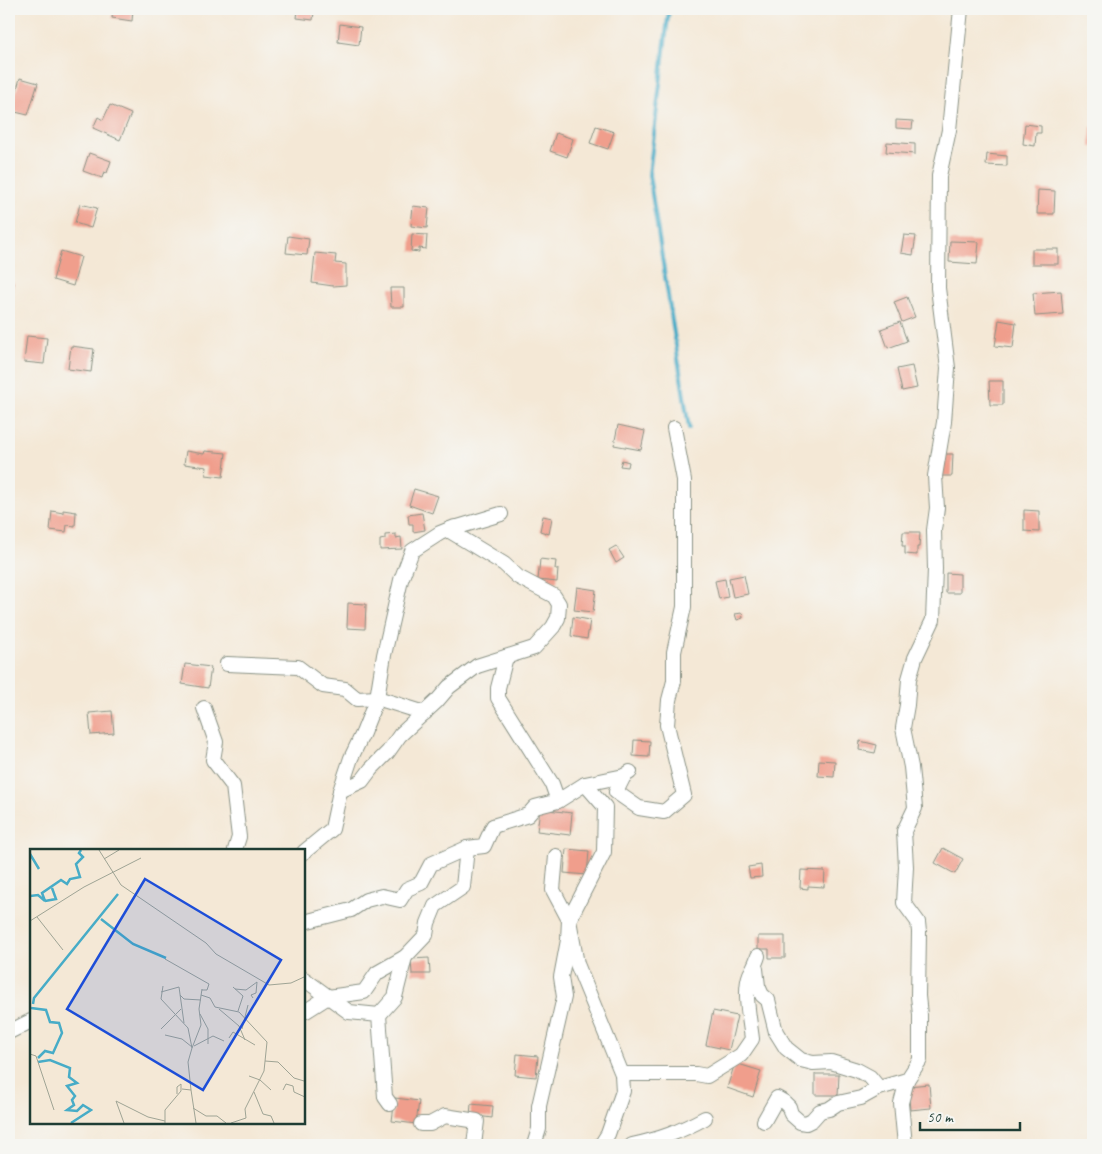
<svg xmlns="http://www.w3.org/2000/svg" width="1102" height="1154" font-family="Caveat,sans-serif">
<rect width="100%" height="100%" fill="#f6f6f2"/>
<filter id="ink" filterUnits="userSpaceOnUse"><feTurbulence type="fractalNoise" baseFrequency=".02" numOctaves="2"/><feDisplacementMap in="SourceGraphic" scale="10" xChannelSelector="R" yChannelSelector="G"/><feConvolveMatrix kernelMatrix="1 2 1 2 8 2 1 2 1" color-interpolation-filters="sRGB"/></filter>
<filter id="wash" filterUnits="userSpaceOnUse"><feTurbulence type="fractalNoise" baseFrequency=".0096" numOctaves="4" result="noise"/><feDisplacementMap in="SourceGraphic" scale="20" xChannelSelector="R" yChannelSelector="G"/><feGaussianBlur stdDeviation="1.12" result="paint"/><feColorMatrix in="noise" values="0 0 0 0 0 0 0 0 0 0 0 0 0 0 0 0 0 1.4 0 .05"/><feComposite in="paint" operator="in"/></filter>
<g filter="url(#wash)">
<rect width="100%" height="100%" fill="#f4e8d6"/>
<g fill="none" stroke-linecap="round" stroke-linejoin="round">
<path stroke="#47acc7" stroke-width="4" d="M669,9l-20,166 40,253"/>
</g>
<g id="blocks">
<g fill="#f09e8c">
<path d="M113,9h20l-1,12 -20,-3z"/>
<path d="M303,9h7v2l4,1 -1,8 -16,-2 1,-8 5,1z"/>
<path d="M340,24l21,3 -2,18 -21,-3z"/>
<path d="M20,78l18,5 -10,32 -17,-4z"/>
<path d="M110,105l21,9 -11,26 -27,-12 5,-11 5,3z"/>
<path d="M896,120l17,1 -1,8 -16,-1z"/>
<path d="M1025,124l16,2v7h-5l-1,13 -12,-2z"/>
<path d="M596,126l18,6 -6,17 -18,-6z"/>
<path d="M1091,127h2v20h-3z"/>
<path d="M556,133l17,6 -6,18 -17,-6z"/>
<path d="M887,142l28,2v10l-29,-2z"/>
<path d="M89,153l22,8 -4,12 -3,-1 -2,6 -19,-7z"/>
<path d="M987,154l20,2v10l-21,-1z"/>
<path d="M1038,190l17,1 -1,23h-17z"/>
<path d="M80,204l17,4 -6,20 -16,-5z"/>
<path d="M413,206l16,2 -2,20 -16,-2z"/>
<path d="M412,234l15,1 -1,14 -7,-1v4l-8,-1z"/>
<path d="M904,235l12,1 -3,19 -12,-2z"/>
<path d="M288,236l21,3 -2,16 -21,-2z"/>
<path d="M950,241l29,1 -2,22 -28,-2z"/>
<rect x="1032" y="249" width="26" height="15"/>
<path d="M61,251l20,6 -8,29 -20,-6z"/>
<path d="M315,253l21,2 -1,8 11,1v21l-13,1 -21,-3z"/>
<path d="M9,281l5,2 -5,19z"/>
<path d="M390,288h14v19h-13z"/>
<path d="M1061,291l2,23 -28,2 -2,-23z"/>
<path d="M907,297l8,20 -13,5 -8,-20z"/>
<path d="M999,320l17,3 -3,25 -18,-2z"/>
<path d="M900,322l7,19 -19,7 -7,-19z"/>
<path d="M27,336l20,2 -3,26 -20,-2z"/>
<path d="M71,346l23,3 -3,23 -23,-3z"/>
<path d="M912,366l5,22 -15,3 -5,-22z"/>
<path d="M989,381h14v24h-13z"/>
<path d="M618,425l27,6 -4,19 -27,-5z"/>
<path d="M186,451l18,3 1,-3 21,2 -3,24 -17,-2 1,-8 -23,-3z"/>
<path d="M941,454h12l-1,22h-11z"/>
<path d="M622,460l7,2 -1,5 -8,-1z"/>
<path d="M414,489l24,7 -6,17 -23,-8z"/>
<path d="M63,510l13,2 -1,14 -8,-1 -1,7 -16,-2 2,-19 11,2z"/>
<path d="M1024,510l15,1v21l-15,-1z"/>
<path d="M422,513l3,17 -12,2v-8h-4l-1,-9z"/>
<path d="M543,516l9,2 -3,16 -9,-3z"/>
<path d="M903,532h17l-1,15h-2v8l-12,-1v-8h-3z"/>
<path d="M396,534v4l5,-1 1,12 -22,1v-10l5,-1v-4z"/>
<path d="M616,546l8,12 -8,5 -7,-13z"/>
<path d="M540,559l16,2 -1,8h3l-1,13 -19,-2z"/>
<path d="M946,573l14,1v19h-14z"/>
<path d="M744,575l4,19 -15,3 -4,-19z"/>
<path d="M725,579l3,18 -9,2 -4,-18z"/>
<path d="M577,587l19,3 -3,22 -19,-2z"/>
<path d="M348,603l18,1 -1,25 -18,-1z"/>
<path d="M742,613l1,5 -6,2 -2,-6z"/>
<path d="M573,617l17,3 -3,19 -16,-3z"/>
<path d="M185,664l26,3 -3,21 -26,-4z"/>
<path d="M112,711l2,22 -23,2 -2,-22z"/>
<path d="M634,740l16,1 -1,16 -16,-1z"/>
<path d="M860,741l17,4 -2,8 -16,-3z"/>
<path d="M819,760l16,1 -1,16 -16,-1z"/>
<path d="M540,809l32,4 -2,22 -33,-4z"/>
<path d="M943,848l20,11 -8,15 -20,-11z"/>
<path d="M566,849l23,2 -2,24 -23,-2z"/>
<path d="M761,865l1,12 -12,1 -2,-11z"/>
<path d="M801,870l24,1 -1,16 -16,-1v3l-8,-1z"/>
<path d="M758,936h27v22h-16v-9h-11z"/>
<path d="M429,958l1,16h-18l-1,-15z"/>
<path d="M713,1011l24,5 -8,34 -23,-5z"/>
<path d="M517,1054l21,2 -2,21 -21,-2z"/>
<path d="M735,1063l26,8 -8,26 -26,-9z"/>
<path d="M815,1074h24l-1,21h-23z"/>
<path d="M929,1084l2,24 -21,2 -2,-24z"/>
<path d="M395,1098l24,3 -3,23 -24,-3z"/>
<path d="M471,1104l22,2 -1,12 -22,-3z"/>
</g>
</g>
</g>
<g filter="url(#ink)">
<use href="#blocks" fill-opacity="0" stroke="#8a9285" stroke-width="1"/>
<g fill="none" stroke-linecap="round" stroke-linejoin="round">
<g stroke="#8a9285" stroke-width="16">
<g id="minor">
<path d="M506,657l-8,31v10l54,86 6,17"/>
<path d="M227,664l71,3 25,19 22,3 12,10 20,-1 48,15"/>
<path d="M204,708l12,34 -3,18 20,26 6,51 -4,13"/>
<path d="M624,776l-8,16 23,16 25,4 20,-17 -17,-70 2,-25 5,-19v-29l10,-45v-127l-10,-52"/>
<path d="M585,784l20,23 -1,45 -35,68 8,44 45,110 1,17 -15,43 -7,11"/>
<path d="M340,791l22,-10 9,-12 17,-17 12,-17 37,-34 12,-14 28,-21 57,-18 19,-21 5,-9 1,-14 -5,-8 -36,-19 -14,-13 -56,-34 53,-16"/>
<path d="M304,852l28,-23 8,-38 11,-33 12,-25 14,-35 7,-43 17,-75 11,-29 28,-18 15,-6"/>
<path d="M304,922l47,-12 15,-10 16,-4 18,4 7,-11 14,-6 10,-19 36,-16 17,-2 9,-20 35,-11 7,-8 23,-6 27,-17 39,-8 6,-4"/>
<path d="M756,969l2,17 4,9 6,5 8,32 10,16 15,12 12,3 18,-1 26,8 13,7 9,11"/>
<path d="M304,979l45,33 30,3 6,82 5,7"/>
<path d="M306,1011l22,-14 36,-5 13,-19 28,-16 21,-22 2,-12 7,-17 28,-19 4,-39"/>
<path d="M379,1015l16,-18 10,-40"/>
<path d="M9,1032l22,-11"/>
<path d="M622,1074h74l11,2 34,-21 11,-16c-2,-18 -9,-48 -2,-65 3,-6 6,-11 8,-18"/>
<path d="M764,1121l13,-23 7,4 5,5 2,7 9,8 6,1 6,-3 8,-9 9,-2 9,-6 23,-5 18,-10 28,-8"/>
<path d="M421,1124h9l15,-8 32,5 -3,24"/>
<path d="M534,1145l5,-16v-23l25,-109 -3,-20 7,-37 1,-20 -16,-30 3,-34"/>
<path d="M632,1145c29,-6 47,-13 73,-27"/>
<path d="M905,1145l-4,-42 6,-23 13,-20v-45l-2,-19 1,-64 -1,-10 -14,-19 2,-36 -2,-36 11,-23 -4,-41 -8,-39 4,-23 2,-26 6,-21 18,-38 2,-51 -1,-39 3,-22 -2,-32 9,-54 4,-54 -10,-80 1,-112 10,-46 12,-121"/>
</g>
</g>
<use href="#minor" stroke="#fff" stroke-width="14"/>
</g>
</g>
<g transform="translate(30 849)">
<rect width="275" height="275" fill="#f4e8d6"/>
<path fill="none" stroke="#47acc7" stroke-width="2.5" d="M0,5l9,15M0,47l8,-1 7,6 -3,-8 19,-13 6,4 3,-5 10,-2 -4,-13 7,-7 -4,-4 2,-3M15,52l11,-2 -4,-11M71,70l32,25 33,14M3,155l1,-6 84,-104M1,159l15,2 4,12 9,1 3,10 -9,20 -8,-2 -7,7M8,213l12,-2 20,8 -1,9 8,6 -10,3 8,10 -3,4 2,5 -7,5 10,1 6,-6 8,5 -20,13"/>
<path fill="none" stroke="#9fa495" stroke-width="1" d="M69,1l22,35 85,58 10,11 53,31 22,-2 13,-6M74,10l15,-9M7,68l26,33M0,72l54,-34 57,-29M135,110l44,25 -2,6h-5M133,137l-2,13 27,29 4,20 -4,14 3,28 -9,-1M203,138l10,9 -5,15M205,140l11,1 11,-8M131,143l18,-5 5,36M150,146l4,4 17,1M171,146l9,3 5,9 24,5 28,30 -3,29 -19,38 1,9 -15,5M223,149l-2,-3 5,-2 1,-11M189,160l20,17 6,14M170,165l8,15v15M131,180l20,-20M212,180l6,-24M135,186l17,4 10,8M199,189l4,-6 22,13M164,197l19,-10 11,5M162,199l9,-23 -2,-16 3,-20M0,205l6,2 18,54M235,212l13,1 16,16 10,3M219,227l11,4 11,10M161,241l5,33M253,241l3,-6 7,2 1,6 11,5M224,243l9,22 8,2 3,7M163,259l13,8h11l9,7M94,274l-8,-22 32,16 17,4M135,274v-13l16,-19v-7l-4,3v7"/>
<path fill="#1d4ed8" fill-opacity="0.15" stroke="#1d4ed8" stroke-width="2.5" d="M115,30l136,81 -78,130 -136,-81z"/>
<rect width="275" height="275" fill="none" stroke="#1f3d34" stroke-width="2.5"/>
</g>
<rect width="1102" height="1154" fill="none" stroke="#f6f6f2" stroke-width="30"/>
<path d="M920 1122v8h100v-8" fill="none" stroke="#1f3d34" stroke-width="2.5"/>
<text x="927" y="1122" font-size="15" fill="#1f3d34" stroke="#f6f6f2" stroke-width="4" paint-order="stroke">50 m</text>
</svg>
